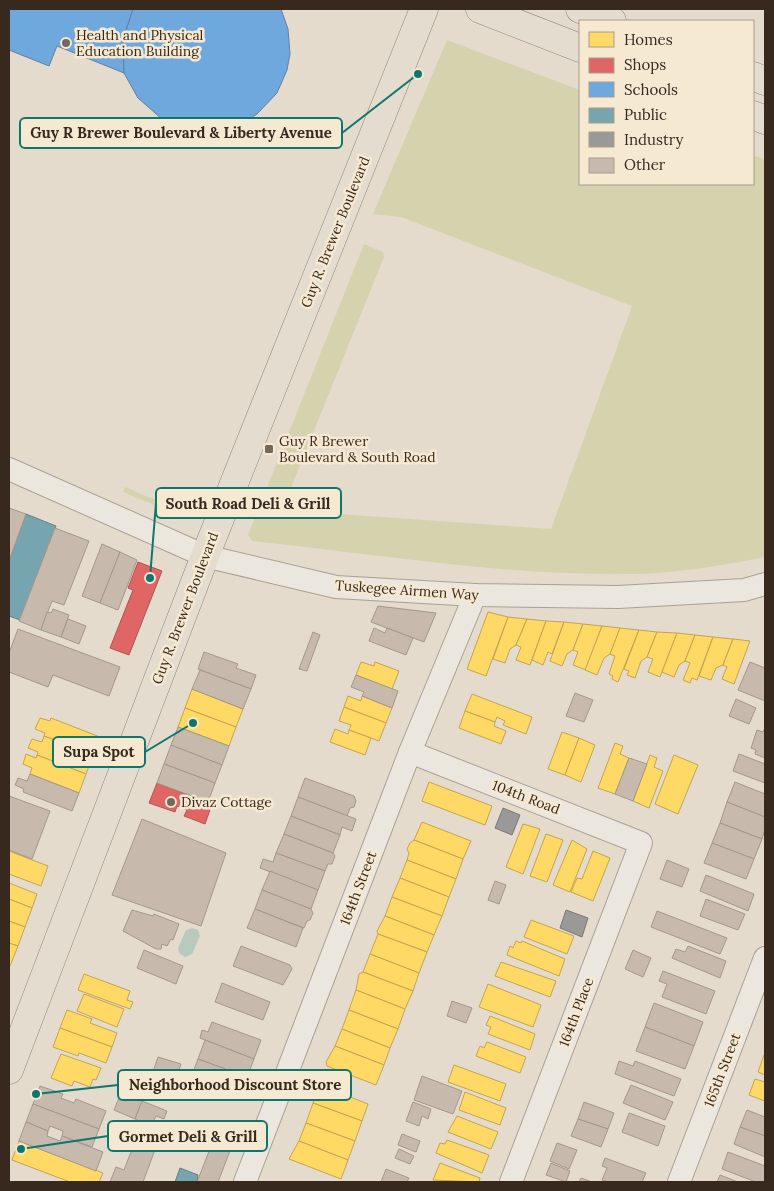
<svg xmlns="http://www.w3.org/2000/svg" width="774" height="1191" font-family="Lora,serif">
<rect width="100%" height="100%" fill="#e4dbcc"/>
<g fill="#d5d3ae">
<path d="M447,40l133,50v94h173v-29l12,5v397c-41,8 -94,17 -135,17 -126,2 -252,-20 -378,-33l-4,-6 116,-291 19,8 1,5 -102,253 269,19 81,-223 -231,-89 -28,-3z"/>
<path d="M125,487l61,26 -2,4 -61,-25z"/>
</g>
<path fill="#b8c9bd" d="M192,928l6,2 2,6 -8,18 -7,3 -6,-4 -1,-5 8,-18z"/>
<g fill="#ffd966" stroke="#c3a450">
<path d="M488,612l20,5 -22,59 -19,-7z"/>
<path d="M508,617l19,2 -11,26 -6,4 -5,14 -12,-4z"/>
<path d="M527,619l19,2 -16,44 -14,-5 5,-13 -5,-2z"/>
<path d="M546,621l18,1 -12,32 -4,-2 -5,13 -11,-5z"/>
<path d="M564,622l19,2 -10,26 -6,4 -5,12 -12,-5z"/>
<path d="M583,624l19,2 -16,44 -13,-5 5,-13 -5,-2z"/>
<path d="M602,626l18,2 -10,26 -6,4 -7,17 -12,-5z"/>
<path d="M620,628l19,2 -21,52 -6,-3 1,-3 -4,-2 6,-18 -5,-2z"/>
<path d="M639,630l18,2 -10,25 -6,4 -6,17 -8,-3 2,-4 -5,-2z"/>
<path d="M657,632l20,1 -17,44 -12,-5 5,-13 -6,-2z"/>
<path d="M677,633l18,2 -10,26 -6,4 -5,12 -12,-5z"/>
<path d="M695,635l18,2 -16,43 -5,-2 -2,5 -7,-3 7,-17 -5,-2z"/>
<path d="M713,637l20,2 -10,26 -7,3 -5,12 -12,-4z"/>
<path d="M733,639l17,2 -16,43 -12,-5 5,-12 -4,-2z"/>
<path d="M361,662l13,4 1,-4 24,9 -7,18 -36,-14z"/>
<path d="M192,689l51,20 -7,18 -51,-19z"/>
<path d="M472,694l60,23 -6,17 -23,-9 2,-4 -8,-4 -2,5 -30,-11z"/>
<path d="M348,696l13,5 1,-5 30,12 -6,15 -42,-16z"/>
<path d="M344,707l42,16 -7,18 -30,-11 2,-5 -12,-4z"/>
<path d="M185,708l51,19 -7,19 -51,-19z"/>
<path d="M465,711l30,11 -1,4 12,5 -5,13 -42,-16z"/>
<path d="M40,718l10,3 1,-3 49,19 -7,18 -49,-19 1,-3 -10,-4z"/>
<path d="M335,729l13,5 1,-4 22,8 -6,17 -35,-13z"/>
<path d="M562,732l17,6 -14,37 -17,-6z"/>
<path d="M44,736l49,19 -7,19 -49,-19 1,-3 -10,-4 4,-9 10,3z"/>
<path d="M579,738l16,7 -14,37 -16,-7z"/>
<path d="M615,743l8,3 -3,8 9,4 -14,36 -17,-6z"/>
<path d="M26,754l10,4 1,-3 49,19 -7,19 -49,-19 2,-6 -9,-4z"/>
<path d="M650,755l7,3 -3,9 9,4 -14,37 -16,-7z"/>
<path d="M674,755l24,10 -20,49 -23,-10z"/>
<path d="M429,782l63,24 -7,19 -63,-24z"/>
<path d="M422,822l49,19 -8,18 -49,-19z"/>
<path d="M523,824l17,5 -17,45 -17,-7z"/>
<path d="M546,834l17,6 -16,42 -17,-6z"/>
<path d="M414,840l49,19 -7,20 -49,-19 2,-7 -2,-4 3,-6z"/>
<path d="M572,840l15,9 -17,43 -17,-7z"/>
<path d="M9,851l39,15 -7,20 -32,-12z"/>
<path d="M593,851l17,7 -17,43 -22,-9 6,-14 5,1z"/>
<path d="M407,860l49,19 -7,18 -49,-19z"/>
<path d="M400,878l49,19 -7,19 -50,-19z"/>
<path d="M9,883l28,11 -5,14 -23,-9z"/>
<path d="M392,897l50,19 -8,19 -49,-19z"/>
<path d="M9,899l23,9 -7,19 -16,-6z"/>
<path d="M385,916l49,19 -7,17 -49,-18 -1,-3z"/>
<path d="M531,920l43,16 -7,18 -43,-17z"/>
<path d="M9,921l16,6 -7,19 -9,-3z"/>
<path d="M378,934l49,18 -8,21 -49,-19z"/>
<path d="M516,941l5,2 1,-2 43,18 -6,17 -52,-21 3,-9 3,2z"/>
<path d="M9,943l9,3 -8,20h-1z"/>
<path d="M370,954l49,19 -6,18 -50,-19z"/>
<path d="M501,962l55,19 -6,16 -55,-21z"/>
<path d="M363,972l50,19 -8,18 -49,-19 3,-16z"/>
<path d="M84,974l46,17 -3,9 6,2 -3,7 -52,-19z"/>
<path d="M488,984l53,21 -8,22 -54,-20z"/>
<path d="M356,990l49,19 -7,20 -49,-19z"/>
<path d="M84,994l40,15 -7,18 -40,-16z"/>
<path d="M67,1010l25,9 -2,4 27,10 -5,14 -52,-19z"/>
<path d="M349,1010l49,19 -8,19 -48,-19z"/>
<path d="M490,1016l45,18 -5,16 -42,-16 3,-7 -5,-2z"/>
<path d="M60,1028l52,19 -6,16 -27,-10 -1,3 -25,-9z"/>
<path d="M342,1029l48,19 -6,17 -49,-19z"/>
<path d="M487,1042l39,15 -6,16 -44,-17 4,-10 4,2z"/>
<path d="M335,1046l49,19 -8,20 -49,-19 -1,-4z"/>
<path d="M61,1054l40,14 -5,12 -3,-1 -3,8 -16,-6 -2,5 -21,-8z"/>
<path d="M764,1055h1v20l-7,-3z"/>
<path d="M454,1065l52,19 -6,17 -52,-19z"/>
<path d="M755,1079l10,3v19l-16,-6z"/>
<path d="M320,1085l48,19 -6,17 -49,-18z"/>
<path d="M465,1092l41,16 -6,17 -41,-15z"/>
<path d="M313,1103l49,18 -7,20 -49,-18z"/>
<path d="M457,1116l41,16 -7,17 -43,-17z"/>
<path d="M306,1123l49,18 -7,19 -49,-19z"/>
<path d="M447,1140l42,15 -7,18 -46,-20 4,-10 5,1z"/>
<path d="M19,1141l84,32 -4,9h-29l-58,-22z"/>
<path d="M299,1141l49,19 -7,19 -52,-20z"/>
<path d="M440,1163l40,15 -1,4 -46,-2z"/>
</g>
<g fill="#e06666" stroke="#ae5450">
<path d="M138,562l24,9 -33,84 -19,-7 23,-58 -5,-2z"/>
<path d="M157,783l55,21 -7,20 -21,-8 3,-6 -10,-4 -2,6 -26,-9z"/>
</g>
<g fill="#6fa8dc" stroke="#5e82a3">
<path d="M9,9h124l-10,31 1,33 -67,-27 -8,20 -40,-16z"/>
<path d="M133,9h148l7,20 2,25 -3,16 -10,23 -20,21 -14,9 -16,6 -33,2 -31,-11 -25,-22 -14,-25 -1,-33z"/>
</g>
<g fill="#76a5af" stroke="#638084">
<path d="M26,514l30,12 -36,94 -11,-4v-55z"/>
<path d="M180,1168l18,7 -1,7h-22z"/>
</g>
<g fill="#999" stroke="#7c7774">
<path d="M503,808l17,7 -8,20 -17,-7z"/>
<path d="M566,910l22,8 -6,19 -22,-9z"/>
</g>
<g fill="#c8b9ad" stroke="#a4978b">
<path d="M9,508l17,6 -17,47z"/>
<path d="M55,528l34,13 -25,64 -12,-4 -11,29 -22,-9z"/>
<path d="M102,544l18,8 -20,51 -18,-7z"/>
<path d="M120,552l17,8 -19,50 -18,-7z"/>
<path d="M378,606l58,7 -12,29 -53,-20z"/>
<path d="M53,609l16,6 -8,22 -20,-7 6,-18 4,1z"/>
<path d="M68,619l18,7 -7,18 -18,-7z"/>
<path d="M374,628l11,5 2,-5 26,10 -7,17 -37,-14z"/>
<path d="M18,629l102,38 -11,29 -56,-21 -5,12 -39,-15v-19z"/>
<path d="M313,632l7,3 -13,36 -8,-2z"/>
<path d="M204,652l34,12 -2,4 20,7 -5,14 -53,-20z"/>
<path d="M750,662l15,6v33l-27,-11z"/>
<path d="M200,670l51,19 -8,20 -51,-20z"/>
<path d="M356,675l42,16 -6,17 -30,-12 2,-4 -13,-5z"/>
<path d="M575,693l18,7 -9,22 -18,-6z"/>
<path d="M736,699l20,9 -7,16 -20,-8z"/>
<path d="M178,727l51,19 -7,19 -51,-20z"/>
<path d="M765,728v30l-10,-4 1,-4 -5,-2 6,-18 6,2z"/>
<path d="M171,745l51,20 -7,18 -51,-19z"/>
<path d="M739,754l26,10v19l-32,-12z"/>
<path d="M629,758l18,6 -14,37 -18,-7z"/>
<path d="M164,764l51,19 -7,19 -51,-19z"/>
<path d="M30,774l49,19 -7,18 -49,-19 1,-3 -9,-4 3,-7 9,3z"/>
<path d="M305,778l49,18 2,5 -2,6 -4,1 -3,8 -49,-19z"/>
<path d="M735,782l30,12v23l-38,-15z"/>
<path d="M9,796l41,15 -18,48 -23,-9z"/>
<path d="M298,797l58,22 -4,12 -10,-4 -2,8 -49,-19z"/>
<path d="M727,802l38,15v12l-3,10 -42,-16z"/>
<path d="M291,816l49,19 -7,18 -49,-19z"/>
<path d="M142,819l84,34 -25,73 -89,-31z"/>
<path d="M720,823l42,16 -8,20 -42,-16z"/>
<path d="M284,834l49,19 2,3 -3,8h-4l-3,7 -49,-18z"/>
<path d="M712,843l42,16 -8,20 -42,-16z"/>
<path d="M276,853l49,18 -7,19 -58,-22 3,-9 10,3z"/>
<path d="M667,860l22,9 -7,18 -22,-8z"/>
<path d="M270,871l48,19 -7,19 -49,-19z"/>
<path d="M706,875l48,19 -6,17 -48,-20z"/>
<path d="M495,881l11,4 -7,19 -11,-4z"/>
<path d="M262,890l49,19 2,4 -3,7 -3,1 -3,7 -49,-19z"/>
<path d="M706,899l39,15 -7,16 -38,-14z"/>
<path d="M255,909l48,19 -7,19 -49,-19z"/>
<path d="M132,910l21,6 1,-2 25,10 -6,16 -2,-1 -4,7 -5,-2 -1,5h-5l-33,-18z"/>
<path d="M657,911l70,27 -7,16 -69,-27z"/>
<path d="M241,946l49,19 2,4 -9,16 -50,-19z"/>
<path d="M688,946l38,15 -6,17 -48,-20 4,-9 9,3z"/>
<path d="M144,950l39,16 -7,18 -39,-16z"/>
<path d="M633,950l18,8 -8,19 -18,-8z"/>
<path d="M663,971l52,20 -9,23 -44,-17 5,-13 -8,-3z"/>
<path d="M222,983l48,19 -7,18 -48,-18z"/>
<path d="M452,1001l20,7 -6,15 -19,-7z"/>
<path d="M654,1003l49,19 -9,24 -49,-19z"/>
<path d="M212,1022l49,18 -7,19 -54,-21 2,-8 6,2z"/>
<path d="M645,1027l49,19 -9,23 -49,-18z"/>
<path d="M205,1040l49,19 -7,18 -49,-18z"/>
<path d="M158,1057l23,7 -9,27 -23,-8z"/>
<path d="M198,1059l49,18 1,5 -2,6 -4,1 -3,7 -48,-18z"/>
<path d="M619,1061l14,5 2,-5 46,18 -7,17 -59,-22z"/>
<path d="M422,1076l40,15 -9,23 -39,-14z"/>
<path d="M631,1085l42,17 -8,18 -42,-17z"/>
<path d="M40,1086l23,8 -2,4 13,5 2,-4 30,12 -7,18 -66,-25z"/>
<path d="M121,1093l21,8 -7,18 -21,-9z"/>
<path d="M142,1101l25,10 -3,8 -8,-3 -5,10 -16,-7z"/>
<path d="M413,1102l18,7 -3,10 -6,-3 -3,10 -13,-5z"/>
<path d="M584,1102l30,11 -6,16 -30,-10z"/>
<path d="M33,1104l66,25 -7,18 -30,-11 1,-5 -13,-5 -2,5 -22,-9z"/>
<path d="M747,1110l18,7v19l-25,-9z"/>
<path d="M629,1113l36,13 -7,20 -36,-14z"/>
<path d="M578,1119l30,10 -7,18 -30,-11z"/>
<path d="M26,1122l22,9 -1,5 13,5 2,-5 41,16 -7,19 -77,-30z"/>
<path d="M740,1127l25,9v21l-31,-13z"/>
<path d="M402,1134l18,7 -4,11 -18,-7z"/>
<path d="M215,1136l18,7 -15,39h-21z"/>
<path d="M136,1139l20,8 -13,35h-33l6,-15 8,3z"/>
<path d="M557,1143l20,7 -8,19 -19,-8z"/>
<path d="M399,1149l15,7 -4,8 -15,-6z"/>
<path d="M728,1152l37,14v16h-9l-34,-13z"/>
<path d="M605,1158l41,15 -4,9h-33l-7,-2 5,-12 -5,-2z"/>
<path d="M551,1163l19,8 -4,11 -20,-7z"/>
<path d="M386,1169l23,9 -2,4h-26z"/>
<path d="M720,1175l18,7h-21z"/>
<path d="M581,1178l11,4h-13z"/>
</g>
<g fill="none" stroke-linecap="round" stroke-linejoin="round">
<g stroke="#a9a095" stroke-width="24">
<g id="minor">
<path d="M9,469l196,87 131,31 139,8 143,2 126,-7 21,-6"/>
<path d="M410,752l231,91 -130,339"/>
<path d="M245,1182l165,-430 65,-157"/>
<path d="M679,1182l86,-224"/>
</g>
</g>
<g stroke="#8f867c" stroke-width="29">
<g id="major">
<path d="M480,9l100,39"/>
<path d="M580,9l32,12"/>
<path d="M753,76l12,5"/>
<path d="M753,115l12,5"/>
<path d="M9,1070l196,-514 219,-547"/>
</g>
</g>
<use href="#minor" stroke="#ece7de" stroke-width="22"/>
<use href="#major" stroke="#e4dccf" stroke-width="28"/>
</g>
<g fill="#74675b" stroke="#f5e9d2" stroke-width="2">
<circle cx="66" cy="43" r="5"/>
<rect x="264" y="444" width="10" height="10" rx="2.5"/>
<circle cx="171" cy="802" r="5"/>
</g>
<g text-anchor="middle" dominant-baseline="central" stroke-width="5" stroke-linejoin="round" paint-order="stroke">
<g font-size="14" fill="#38291e" stroke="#f5e9d2" text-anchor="start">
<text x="76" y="35">Health and Physical<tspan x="76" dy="16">Education Building</tspan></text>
<text x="279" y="441">Guy R Brewer<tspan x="279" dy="16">Boulevard &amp; South Road</tspan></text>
<text x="181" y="802">Divaz Cottage</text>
</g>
<g font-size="14" fill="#38291e" stroke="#f5e9d2">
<text transform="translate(335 232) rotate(-68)">Guy R. Brewer Boulevard</text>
<text transform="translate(407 590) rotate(4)">Tuskegee Airmen Way</text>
<text transform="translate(185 608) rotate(-69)">Guy R. Brewer Boulevard</text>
<text transform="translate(526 797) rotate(21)">104th Road</text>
<text transform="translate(358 888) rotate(-69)">164th Street</text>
<text transform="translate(576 1012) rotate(-69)">164th Place</text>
<text transform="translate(722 1070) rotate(-69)">165th Street</text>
</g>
</g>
<path fill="none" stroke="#0f766e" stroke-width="2" d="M418 74L342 133M150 578L156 503M193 723L145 752M36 1094L118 1085M21 1149L108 1136"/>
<g fill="#0f766e" stroke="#f5e9d2" stroke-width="2">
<circle cx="418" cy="74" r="5"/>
<circle cx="150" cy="578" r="5"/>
<circle cx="193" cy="723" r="5"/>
<circle cx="36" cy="1094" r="5"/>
<circle cx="21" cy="1149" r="5"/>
</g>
<g fill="#f5e9d2" stroke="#0f766e" stroke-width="2">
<rect x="20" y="118" width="322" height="30" rx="5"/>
<rect x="156" y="488" width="185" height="30" rx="5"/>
<rect x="53" y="737" width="92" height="30" rx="5"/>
<rect x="118" y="1070" width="233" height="30" rx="5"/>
<rect x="108" y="1121" width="159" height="30" rx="5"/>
</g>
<g font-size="15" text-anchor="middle" font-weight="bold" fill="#38291e">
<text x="181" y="138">Guy R Brewer Boulevard &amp; Liberty Avenue</text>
<text x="248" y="509">South Road Deli &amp; Grill</text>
<text x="99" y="757">Supa Spot</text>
<text x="235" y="1090">Neighborhood Discount Store</text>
<text x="188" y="1142">Gormet Deli &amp; Grill</text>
</g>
<rect width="774" height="1191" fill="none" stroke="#38291e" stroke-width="20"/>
<rect x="579" y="20" width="175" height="165" fill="#f5e9d2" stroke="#a99c8a"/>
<rect x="589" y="32" width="25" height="15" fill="#ffd966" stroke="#a99c8a"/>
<text x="624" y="45" font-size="15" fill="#38291e">Homes</text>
<rect x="589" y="58" width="25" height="15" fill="#e06666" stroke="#a99c8a"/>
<text x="624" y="70" font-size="15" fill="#38291e">Shops</text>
<rect x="589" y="82" width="25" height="15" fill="#6fa8dc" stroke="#a99c8a"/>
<text x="624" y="95" font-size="15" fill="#38291e">Schools</text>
<rect x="589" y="108" width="25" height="15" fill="#76a5af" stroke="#a99c8a"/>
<text x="624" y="120" font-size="15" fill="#38291e">Public</text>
<rect x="589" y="132" width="25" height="15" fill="#999999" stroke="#a99c8a"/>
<text x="624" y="145" font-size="15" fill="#38291e">Industry</text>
<rect x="589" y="158" width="25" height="15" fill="#c8b9ad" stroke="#a99c8a"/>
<text x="624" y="170" font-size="15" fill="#38291e">Other</text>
</svg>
